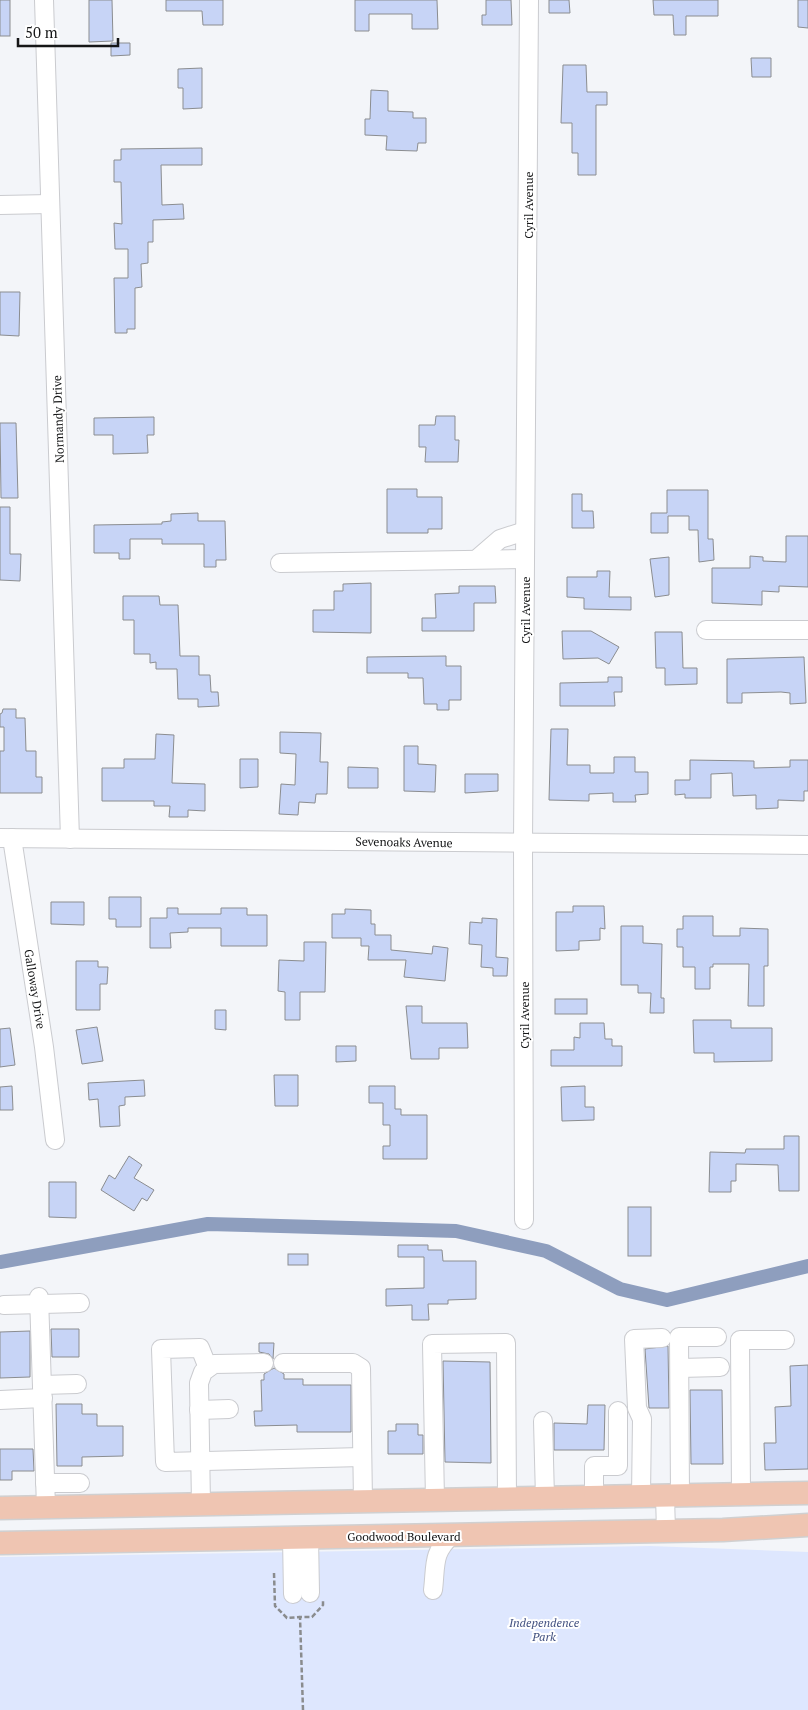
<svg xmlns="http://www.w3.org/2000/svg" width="808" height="1710" font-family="'PT Serif',serif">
<rect width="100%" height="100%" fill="#f3f5f9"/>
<path fill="#dee7fe" d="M650,1546l158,6v158h-808v-153z"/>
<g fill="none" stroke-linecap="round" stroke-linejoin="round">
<path stroke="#8e9ebe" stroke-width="14" d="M0,1262l208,-38 248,7 90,20 74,38 47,11 141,-34"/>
</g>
<g fill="#c7d4f6" stroke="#8b8d90">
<rect x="0" y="0" width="10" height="36"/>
<path d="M89,0h23l1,41 -24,1z"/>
<path d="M166,0h57v25h-20l-1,-14h-36z"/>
<path d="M355,0h82l1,29h-26v-15h-43v17h-14z"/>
<path d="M486,0h25l1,25h-30v-10h4z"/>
<path d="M549,0h20l1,13h-21z"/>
<path d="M653,0h65v16h-32v19h-12l-1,-20h-19z"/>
<path d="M798,0h10v28l-10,-1z"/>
<path d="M111,43h19v12l-19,1z"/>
<path d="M751,58h20v19h-19z"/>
<path d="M563,65h23l1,27h20v13h-11v70h-18v-22h-6v-30h-11z"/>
<path d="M202,68v40l-19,1v-21h-5v-19z"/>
<path d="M371,90l17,1v20l25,1v6h13v25h-8l-1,8 -31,-1 1,-14 -22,-1v-16h5z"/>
<path d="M202,148v17h-41l1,40 21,-1 1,15 -31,1v22h-5v21l-7,1 1,23 -7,1v41h-8v4h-12l-1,-55h14v-29h-13l-1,-26 8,1 -1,-42h-7v-22h7v-11z"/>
<path d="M0,292h20l-1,44 -19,-1z"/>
<path d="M436,416h19v24h4l-1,22h-33l1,-15h-7v-22h16z"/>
<path d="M154,417v18h-7l1,18 -35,1v-19h-19v-17z"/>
<path d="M0,423h16l2,75h-17z"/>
<path d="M387,489h30v8h25v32h-14v4h-41z"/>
<path d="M667,490h41v49h5l1,21 -15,2 -1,-32h-9v-14h-21v17h-17v-20h16z"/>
<path d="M572,494h10v17h11l1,17h-22z"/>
<path d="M0,507h10v47h11l-1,27 -20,-1z"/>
<path d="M198,513v8h27l1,39h-10v7h-12v-23h-42v-5h-32v20h-11v-6h-25v-28l68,-1v-2l9,-1v-7z"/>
<path d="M786,536h22v51l-29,-1v6l-17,-1v14l-50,-2v-35h38v-12l13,1v4l23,1z"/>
<path d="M669,557v38l-14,2 -5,-38z"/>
<path d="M597,571h13l-1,26h22v13l-47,-1v-11l-17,-1v-20h30z"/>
<path d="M371,583v50l-58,-1v-22h21v-19h9v-7z"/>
<path d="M459,586h36l1,17h-22v28h-52v-13h14l-1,-24 24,-1z"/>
<path d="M123,596h36l1,9h18l2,51h19v19h11l1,17h7l1,14 -21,1v-8h-20l-1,-30h-21v-7l-6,1v-9h-16v-34h-11z"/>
<path d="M562,631h29l28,16 -10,17 -11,-6 -35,1z"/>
<path d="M655,632h27l1,36h14v16l-32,1v-17h-9z"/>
<path d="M446,656v10h15v34h-12v10h-12v-6h-13l-1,-26h-15v-5h-41v-16z"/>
<path d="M804,657l2,46 -16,1v-11l-9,-1 -39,1v10h-15v-44z"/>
<path d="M608,677h14v15h-8l1,14h-55v-23l48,-1z"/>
<path d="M3,709h13v9h9l1,33h10v26h6v16h-42v-42h4v-24h-4v-13l2,-1z"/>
<path d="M551,729h17l-1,36h23v8h24v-16h21v15h13v22l-13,1 1,7h-23v-9l-24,1v7l-40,-1z"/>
<path d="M280,732l41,1 -1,29h8l-1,32h-11l-1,9 -16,-1 -1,13 -19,-1 2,-30 14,1 1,-31 -16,-1z"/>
<path d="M156,734l18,1 -2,48 33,1v27l-17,-1v7h-19l1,-11h-16v-5h-52v-33h22v-9h31z"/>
<path d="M404,746h14v18l18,1 -1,27 -31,-1z"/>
<path d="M240,759h18v28l-18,1z"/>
<path d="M690,760l64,1v7l36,-1v-7h18v31h-4v10l-26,-1v8l-22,1v-14l-23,1 -1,-23 -21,1v24h-26v-4l-10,1v-15h15z"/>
<path d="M348,767l30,1v20h-30z"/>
<path d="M465,774h33v17l-33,2z"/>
<path d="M109,897h32v30h-25v-8h-7z"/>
<path d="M51,902h33v23l-33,-1z"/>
<path d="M573,906h31l1,23 -5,-1v12l-21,1v9l-23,1v-39h17z"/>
<path d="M167,908h11v6h43v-6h26v7h20v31h-46v-18h-33v4l-18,1 1,15h-21v-30h17z"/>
<path d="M345,909l26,1v14h4v11h16v15l41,4 1,-8 15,2 -3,33 -41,-4 2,-17h-38l1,-14h-8v-8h-29v-24h13z"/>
<path d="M683,916h30v20h27v-8l28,1v37h-4v40h-16l1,-42h-36v3h-3v22h-15v-22h-12v-20h-6v-18h6z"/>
<path d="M482,918l15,1 -1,38 12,1 -1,18h-14v-8l-12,-1 1,-22 -13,-1 1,-22 12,1z"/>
<path d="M621,926h22v17l19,1 -1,54h3v15h-14l1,-20h-13v-8h-17z"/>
<path d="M304,942h22l-1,50h-25v28h-15v-28l-7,-1 1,-31 25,1z"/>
<path d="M76,961h22v6h10l-1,17h-7v26h-24z"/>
<rect x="555" y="999" width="32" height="15"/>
<path d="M406,1006h16v17h45l1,25h-29v11h-28z"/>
<path d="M215,1010h11v20l-11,-1z"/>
<path d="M693,1020h38v8h41v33l-58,1v-9h-20z"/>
<path d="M580,1023h24l1,16h7v7h10v20h-71v-16h23v-13l6,1z"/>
<path d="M97,1027l6,34 -21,3 -6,-34z"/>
<path d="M10,1028l5,37 -15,2v-38z"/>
<path d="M336,1046h20v15l-20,1z"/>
<path d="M274,1075h24v31h-23z"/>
<path d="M144,1080l1,16 -20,1v8l-6,1 1,20 -20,1 -2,-28 -9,1 -1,-17z"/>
<path d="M12,1086l1,24h-13v-23z"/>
<path d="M369,1086h26v23h6v6h26v44h-44v-13h7v-21h-7v-22h-14z"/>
<path d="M585,1086v21h9v13l-32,1 -1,-34z"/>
<path d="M784,1136h15v55h-20l-1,-26 -42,-1v17h-5v11h-22l1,-40 35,1 1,-4h38z"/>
<path d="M129,1156l13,9 -8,13 20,12 -7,11 -5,-3 -8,13 -33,-21 8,-15 6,4z"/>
<path d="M49,1182h27v36l-27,-1z"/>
<rect x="628" y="1207" width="23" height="49"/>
<path d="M398,1245h30v5h14l1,11h33v38l-28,1v4h-20l1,16h-17v-15l-26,1v-17l38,-1v-31h-26z"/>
<rect x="288" y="1254" width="20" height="11"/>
<path d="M51,1329h28v28h-27z"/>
<path d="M30,1331v46l-30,1v-46z"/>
<path d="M259,1343h15l-1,16 -4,-5 -10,-2z"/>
<path d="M668,1346l1,62h-20l-4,-59z"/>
<path d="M443,1361l47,1 1,101 -46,-1z"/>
<path d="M808,1365v104l-43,1 -1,-27h12l-1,-36 16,-1 -1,-40z"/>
<path d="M274,1368l10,6v5h19v6h48v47h-54v-7l-42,1 -1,-15h8l-1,-31h3v-6z"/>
<path d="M690,1390h32l1,74h-32z"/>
<path d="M56,1404h26v10h15v12h26v30l-41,1v9h-25z"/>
<path d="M588,1405h17l-1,45h-50v-27l33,1z"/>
<path d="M396,1424h22v11h5v19h-35v-23h8z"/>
<path d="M0,1449h33l1,22h-22v9h-12z"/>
</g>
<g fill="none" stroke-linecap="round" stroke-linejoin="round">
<g stroke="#cacbcf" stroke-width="20">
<g id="minor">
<path d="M44,0l26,839"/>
<path d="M0,205l50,-1"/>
<path d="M478,558l22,-19 25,-8"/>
<path d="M280,563l245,-4"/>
<path d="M706,630h102"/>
<path d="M0,838l808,7"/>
<path d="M12,838l32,209 11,93"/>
<path d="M524,1220l-1,-377 6,-843"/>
<path d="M39,1297l7,210"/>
<path d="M4,1305l76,-2"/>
<path d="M283,1363h70l8,5 2,134"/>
<path d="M208,1368l-8,-20 -39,1 4,113 197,-5"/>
<path d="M680,1368l40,-1"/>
<path d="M42,1385l35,-1"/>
<path d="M0,1400l43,-2"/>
<path d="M199,1410l30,-1"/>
<path d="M543,1421l2,77"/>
<path d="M45,1483h35"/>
<path d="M741,1494l-1,-154h45"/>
<path d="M641,1496l1,-77 -5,-11 -3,-69 28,-1"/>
<path d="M665,1496l1,35"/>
<path d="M680,1496l-1,-159h38"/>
<path d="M594,1497v-31h24v-55"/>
<path d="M435,1500l-3,-156 74,-1 1,156"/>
<path d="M201,1505l-2,-122 4,-11 11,-8 50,-1"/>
<path d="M309,1536l1,57"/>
<path d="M292,1537l1,57"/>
<path d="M433,1590c3,-24 -1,-37 18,-54"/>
</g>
</g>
<g stroke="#d0d0d1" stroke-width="25">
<g id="major">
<path d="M0,1508l808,-15"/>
<path d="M0,1543l723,-13 85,-5"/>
</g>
</g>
<g stroke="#8a8c8e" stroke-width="2.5" stroke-dasharray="5 2.5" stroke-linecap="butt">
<path d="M274,1573l1,33 12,12 13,-1"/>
<path d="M303,1710l-3,-93h12l11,-12v-5"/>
</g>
<use href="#minor" stroke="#fff" stroke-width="18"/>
<use href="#major" stroke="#efc5b2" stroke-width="22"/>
</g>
<g text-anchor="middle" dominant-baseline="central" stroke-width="4" stroke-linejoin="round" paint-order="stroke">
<g font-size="12" fill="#151617" stroke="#fff">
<text transform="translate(528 205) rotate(-90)">Cyril Avenue</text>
<text transform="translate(58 419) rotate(-92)">Normandy Drive</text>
<text transform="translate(525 610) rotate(-90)">Cyril Avenue</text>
<text transform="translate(404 842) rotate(1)">Sevenoaks Avenue</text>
<text transform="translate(35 989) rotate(81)">Galloway Drive</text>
<text transform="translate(524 1015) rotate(-90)">Cyril Avenue</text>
<text x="404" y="1536">Goodwood Boulevard</text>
</g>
<g font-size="12" font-style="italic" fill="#425180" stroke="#fff">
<text x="544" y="1622">Independence<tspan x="544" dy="14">Park</tspan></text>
</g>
</g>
<path d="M18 38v8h100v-8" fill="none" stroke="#151617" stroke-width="2.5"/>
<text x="25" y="38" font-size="15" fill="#151617" stroke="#ffffff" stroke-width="4" paint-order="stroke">50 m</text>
</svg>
